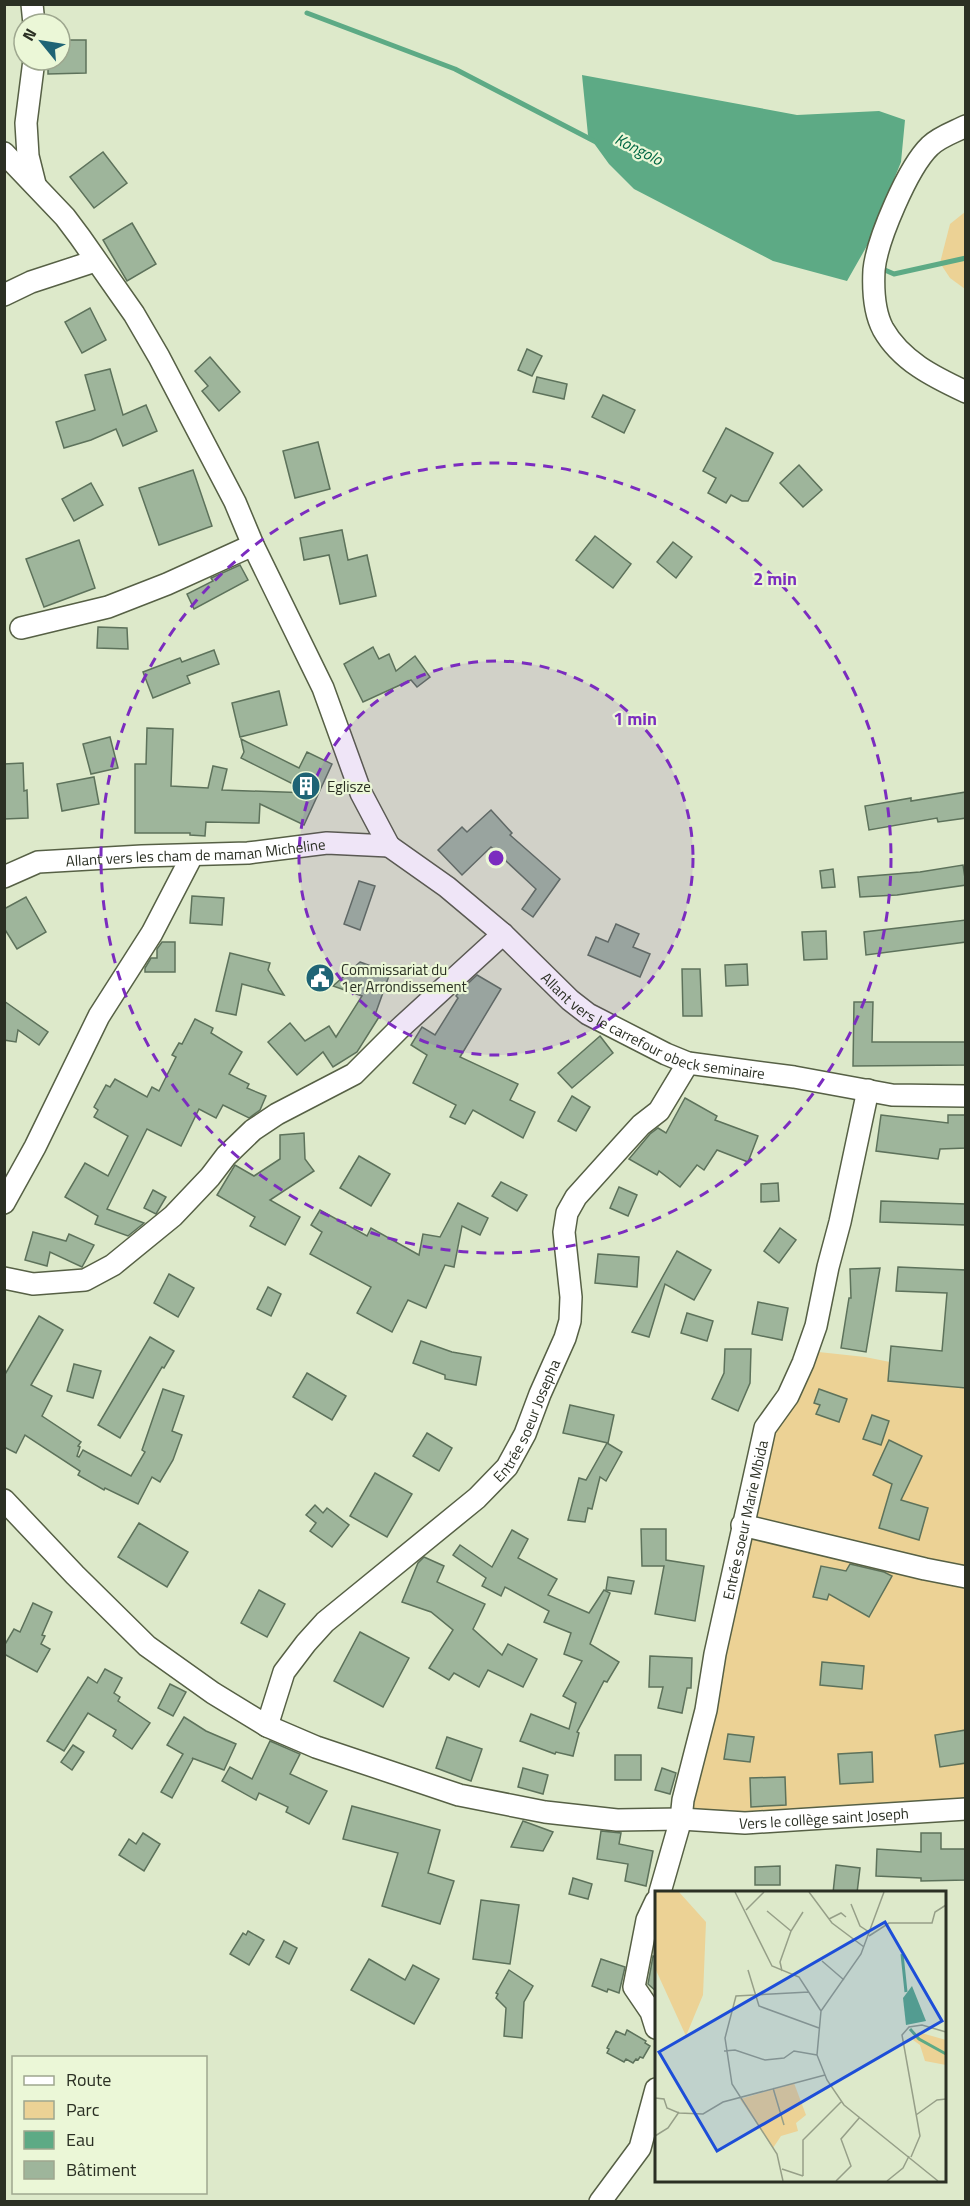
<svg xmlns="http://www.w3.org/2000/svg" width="970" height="2206" font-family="'Titillium Web',sans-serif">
<rect width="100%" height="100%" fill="#dde9ca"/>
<g fill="#ecd295">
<path d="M965,212v77l-15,-11 -10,-15 10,-39z"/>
<path d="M800,1350l65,7 25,5 -1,20 76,6v411l-77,9 -202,8 80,-387z"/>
</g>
<path fill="#5daa85" d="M582,75l215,40 82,-4 26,9 -4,42 -33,82 -21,37 -74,-20 -139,-72 -25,-25 -21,-29z"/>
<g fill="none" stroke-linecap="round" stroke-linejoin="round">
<g stroke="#5daa85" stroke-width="5">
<path d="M307,13l148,56 141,73"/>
<path d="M878,267l16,7 72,-16"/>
</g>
</g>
<g fill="#9eb59b" stroke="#5d725b" stroke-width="1.5">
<path d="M60,40h26v33l-38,1v-14h12z"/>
<path d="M103,152l24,31 -33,25 -24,-31z"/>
<path d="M132,223l24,41 -29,17 -24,-41z"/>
<path d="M90,308l16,32 -24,13 -17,-31z"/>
<path d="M527,349l15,7 -10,20 -14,-6z"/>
<path d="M210,357l30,35 -21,19 -17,-20 6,-5 -13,-15z"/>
<path d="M110,369l13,46 23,-10 11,26 -34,15 -7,-17 -25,11 -27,8 -8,-26 39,-12 -10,-35z"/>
<path d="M537,377l30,7 -3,15 -31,-7z"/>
<path d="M603,395l32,15 -11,23 -32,-16z"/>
<path d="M726,428l47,25 -25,48h-6l-11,-6 -5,8 -18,-10 8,-15 -13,-7z"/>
<path d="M318,442l12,47 -35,9 -12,-47z"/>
<path d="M799,465l23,25 -19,17 -23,-24z"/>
<path d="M193,470l19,56 -53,19 -20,-57z"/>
<path d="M91,483l12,22 -29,16 -12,-22z"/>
<path d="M342,530l6,30 19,-5 9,41 -36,8 -11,-49 -25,5 -4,-22z"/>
<path d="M595,536l36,28 -18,24 -37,-28z"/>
<path d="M79,540l16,48 -51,19 -18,-48z"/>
<path d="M673,542l19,15 -16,21 -19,-16z"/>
<path d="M240,565l8,15 -54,29 -7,-15 26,-13 -2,-3z"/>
<path d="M98,627l29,1 1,21 -31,-1z"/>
<path d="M373,647l6,12 10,-5 7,17 19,-15 15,21 -13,10 -6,-7 -48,22 -19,-38z"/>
<path d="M214,650l5,14 -32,12 3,7 -37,15 -10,-26 37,-14 2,4z"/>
<path d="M279,691l8,34 -47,12 -8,-34z"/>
<path d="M147,728l26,1 -2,57 37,2 5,-22 14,3 -5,21 89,3 -70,-35 3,-6 -3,-13 58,29 8,-16 25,12 -28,61 -44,-21 -1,19 -53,-1 -1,14 -15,-1v-2h-55v-69h11z"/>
<path d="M110,737l8,31 -27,6 -8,-30z"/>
<path d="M23,763l1,28 3,-1 1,28 -24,1v-55z"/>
<path d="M94,777l5,27 -37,7 -5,-27z"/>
<path d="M966,792v26l-28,4 -1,-4 -68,12 -4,-24 46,-8v3z"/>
<path d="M491,810l21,23 -2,2 50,44 -27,38 -11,-8 14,-20 -45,-42 -29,28 -24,-25 24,-23 5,5z"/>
<path d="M963,865l3,20 -69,10 -37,2 -2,-20 62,-5z"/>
<path d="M833,869l2,18 -13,1 -2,-17z"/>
<path d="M359,881l16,5 -15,44 -16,-6z"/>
<path d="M192,896l32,2 -2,27 -32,-2z"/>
<path d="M26,897l20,35 -29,17 -13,-21v-19z"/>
<path d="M966,920v22l-100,13 -2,-23z"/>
<path d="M616,924l23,10 -6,13 17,7 -10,23 -52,-22 8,-18 12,5z"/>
<path d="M826,931l1,28 -23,1 -2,-28z"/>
<path d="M162,942h13v30h-30v-4l6,-10h6v-9z"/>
<path d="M230,953l40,10 -2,7 16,25 -42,-11 -6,31 -20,-4z"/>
<path d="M360,962l30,11 -15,42 4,2 -22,35 -24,15 -10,-15 -26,23 -29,-33 22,-19 15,18 24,-15 7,11 26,-41 -29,-10z"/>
<path d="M747,964l1,21 -22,1 -1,-21z"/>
<path d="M682,969h18l2,47h-19z"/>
<path d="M477,975l24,14 -41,68 58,27 -8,16 25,12 -12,26 -50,-28 -8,14 -15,-7 6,-12 -43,-22 14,-28 -16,-10 11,-18 13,8 23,-37 -2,-2 3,-4z"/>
<path d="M4,1001l44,31 -9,13 -21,-15 -2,12 -12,-2z"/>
<path d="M854,1002h19l-1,40h94v23l-113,1z"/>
<path d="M195,1019l18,9 -2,5 31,19 -13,22 20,10 -2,4 19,8 -6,14 -11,8 -26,-13 -7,13 -17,-9 -18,37 -34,-17 -40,80 37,14 -16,13 -33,-12 3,-8 -33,-19 20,-34 23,13 20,-40 -34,-19 4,-7 -4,-3 12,-22 4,2 5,-8 32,18 5,-10 7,4 17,-34 -4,-2 7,-12 3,1z"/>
<path d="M600,1036l13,17 -41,35 -14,-15z"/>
<path d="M572,1096l18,11 -14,24 -18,-10z"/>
<path d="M685,1098l32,18 -2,4 43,16 -10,26 -31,-12 -13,20 -7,-5 -17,22 -21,-16 -2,4 -28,-16 21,-25 8,-6 8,5z"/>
<path d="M881,1115l67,8v-8h17l1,33 -26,1 -2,10 -62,-8z"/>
<path d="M304,1133l1,26 9,12 -44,29 30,17 -15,28 -35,-19 5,-9 -38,-22 18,-30 19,11 26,-17v-24z"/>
<path d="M359,1156l31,18 -19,32 -31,-18z"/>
<path d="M501,1182l26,13 -10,16 -25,-15z"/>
<path d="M778,1183l1,18 -18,1v-18z"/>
<path d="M619,1187l18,8 -9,21 -18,-8z"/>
<path d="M153,1190l13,7 -10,17 -12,-6z"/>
<path d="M881,1201l85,3v21l-86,-3z"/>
<path d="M458,1203l30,15 -8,17 -18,-9 -8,41 -9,-2 -19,43 -18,-8 -16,32 -35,-19 14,-26 -61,-33 12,-22 -11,-7 9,-15 47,26 4,-8 48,27 4,-21 17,3z"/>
<path d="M780,1228l16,12 -17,23 -15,-12z"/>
<path d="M33,1232l33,9 3,-7 25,11 -12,22 -32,-15 -3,14 -22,-6z"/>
<path d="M677,1251l34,19 -17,30 -29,-16 -16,53 -17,-5z"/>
<path d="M598,1254l41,3 -2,30 -42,-4z"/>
<path d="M898,1267l68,3v118l-78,-7 3,-35 51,5 5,-58 -51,-2z"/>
<path d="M880,1268l-14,84 -25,-4 8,-50h2l-1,-29z"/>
<path d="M169,1274l25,14 -16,29 -24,-14z"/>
<path d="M268,1287l13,7 -10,22 -14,-7z"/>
<path d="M758,1302l30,6 -6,32 -30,-6z"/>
<path d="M687,1313l26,8 -6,20 -26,-8z"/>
<path d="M39,1316l24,14 -32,55 21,11 -10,20 39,26 -3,4 2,1 -3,9 2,1 4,-7 48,26 14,-24 -3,-2 21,-61 21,7 -12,35 10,4 -9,25 -13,22 -8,-5 -14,27 -33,-16 -1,2 -26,-15 2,-4 -55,-36 -9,18 -12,-6v-71z"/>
<path d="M150,1337l24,14 -10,17 -2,-1 -42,71 -22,-13z"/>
<path d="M421,1341l31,11 29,5 -5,28 -31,-6v-4l-32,-12z"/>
<path d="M725,1349h26l-1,34 -12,28 -26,-12 12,-26z"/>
<path d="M74,1364l27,7 -8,27 -26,-7z"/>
<path d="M307,1373l39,23 -14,24 -39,-23z"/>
<path d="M819,1389l28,10 -8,23 -23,-8 4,-9 -6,-2z"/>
<path d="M570,1405l44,10 -6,28 -45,-10z"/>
<path d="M872,1415l17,6 -8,24 -18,-6z"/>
<path d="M427,1433l25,15 -13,23 -26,-15z"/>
<path d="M889,1440l33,16 -21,44 27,8 -9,32 -40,-12 13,-44 -19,-9z"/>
<path d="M607,1443l15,9 -16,29 -6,-4 -8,32 -4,-1 -3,14 -17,-2 11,-42 7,2z"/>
<path d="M375,1473l37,21 -25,43 -37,-21z"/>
<path d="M315,1505l8,8 4,-5 22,17 -17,22 -22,-16 6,-8 -10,-8z"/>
<path d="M139,1523l49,29 -21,35 -49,-30z"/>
<path d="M641,1529h25v31l38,6 -9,55 -40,-7 9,-48h-22z"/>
<path d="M512,1530l16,9 -10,19 39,21 -9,16 41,18 15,-23 6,3 -20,51 29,18 -12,20 -3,-1 -27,51 2,1 -6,23 -17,-4 -1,2 -35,-13 11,-27 38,15 7,-26 -13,-7 19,-35 -18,-7 7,-21 -27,-11 5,-11 -44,-24 -4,9 -19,-10 4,-8 -33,-23 7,-10 32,22z"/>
<path d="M424,1557l20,9 -7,16 48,22 -12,25 29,26 6,-11 29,15 -14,28 -35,-17 -9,17 -25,-14 -5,7 -20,-12 24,-38 -22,-18 -29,-10 16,-39z"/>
<path d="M850,1564l34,8 8,4 -23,41 -40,-23 -2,6 -14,-3 8,-31 25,5z"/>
<path d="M608,1577l26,4 -3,13 -25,-4z"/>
<path d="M259,1590l26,14 -18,33 -26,-14z"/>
<path d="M33,1603l19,9 -10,23 3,1 -4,8 9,5 -13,23 -33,-18v-8l10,-17 6,3z"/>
<path d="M360,1632l49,26 -26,49 -49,-26z"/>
<path d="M650,1656l42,2 -1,30h-4l-5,25 -24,-5 5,-21h-14z"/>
<path d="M822,1662l42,4 -2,23 -42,-4z"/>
<path d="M105,1669l17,9 -8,15 6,4 -2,4 32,22 -18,26 -19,-13 3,-6 -28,-17 -24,38 -17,-10 41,-64 9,6z"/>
<path d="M170,1684l16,8 -13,24 -15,-8z"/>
<path d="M184,1717l22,14 30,13 -12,26 -32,-12 1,1 -21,39 -11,-6 22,-38 -16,-9z"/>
<path d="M966,1730v33l-26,4 -5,-32z"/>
<path d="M728,1734l26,3 -4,25 -26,-3z"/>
<path d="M447,1737l35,12 -11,32 -35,-13z"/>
<path d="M270,1741l30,13 -10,20 37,17 -18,33 -23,-12 2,-5 -29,-14 -3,7 -34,-19 8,-14 22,12z"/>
<path d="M73,1745l11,7 -12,18 -11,-8z"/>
<path d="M872,1752l1,30 -33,2 -2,-30z"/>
<rect x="615" y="1755" width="26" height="25"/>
<path d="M523,1768l25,7 -5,19 -25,-7z"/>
<path d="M662,1768l14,5 -6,21 -15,-4z"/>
<path d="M785,1777l1,28 -35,2 -1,-29z"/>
<path d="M352,1806l88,24 -12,43 26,8 -14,43 -58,-18 16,-53 -55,-14z"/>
<path d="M523,1821l30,11 -10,19 -32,-4z"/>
<path d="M601,1831l20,2 -2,11 34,7 -7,35 -21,-5 3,-17 -31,-5z"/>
<path d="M143,1833l17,11 -16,27 -25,-16 10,-16 7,5z"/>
<path d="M921,1833h20v16h25v31l-45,1v-3l-45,-2 1,-27 44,3z"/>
<path d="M836,1865l24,3 -3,25h-24z"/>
<path d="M780,1866v19h-25v-18z"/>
<path d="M573,1878l19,6 -4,15 -19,-5z"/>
<path d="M481,1900l38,5 -9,59 -37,-5z"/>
<path d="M248,1931l16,9 -15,25 -19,-11 13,-21 3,2z"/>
<path d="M284,1941l13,7 -8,16 -13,-7z"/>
<path d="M653,1956l4,2v34l-9,-8z"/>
<path d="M369,1959l36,21 8,-15 26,14 -25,45 -63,-34z"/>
<path d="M601,1959l24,8 -6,26 -11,-4 -1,3 -15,-6z"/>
<path d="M509,1970l24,16 -9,16 -2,36 -18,-2 2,-28 -10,-10 2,-4 -2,-1z"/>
<path d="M627,2030l19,11 -1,2 5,3 -7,12 -3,-1 -2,3 -2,-1 -3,4 -7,-4 -2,3 -17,-9 2,-4 -2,-1 9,-17 9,4z"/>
</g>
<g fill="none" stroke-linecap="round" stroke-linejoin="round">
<g stroke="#566045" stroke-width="24">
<g id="minor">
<path d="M32,4l2,20"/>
<path d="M34,60l-8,63 2,33 7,28"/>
<path d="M966,126c-12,6 -27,11 -36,20 -22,21 -53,94 -56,124 -1,19 0,42 9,59 18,32 51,48 83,63"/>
<path d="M4,153l61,64 15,20 54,77 25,43 76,145 18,43 70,143 38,105 28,53"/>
<path d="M4,295l27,-13 64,-21"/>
<path d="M21,628l87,-21 59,-23 86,-39"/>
<path id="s1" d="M389,846l58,41 56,47 67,66 18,14 78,40 22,9 106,14 98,18 74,1"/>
<path id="s2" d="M4,877l34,-15 104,-6 106,-3 79,-10 62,3"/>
<path d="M4,1203l31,-56 64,-131 53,-83 40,-77"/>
<path d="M4,1278l29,6 52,-4 28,-15 60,-49 37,-39 16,-21 27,-26 24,-16 77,-40 44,-44 105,-96"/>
<path id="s3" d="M4,1500l71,75 72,71 66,47 54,33 49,21 143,48 86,17 72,8 64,-1 64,4 221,-14"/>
<path d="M742,1525l183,44 41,8"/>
<path id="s4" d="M267,1726l17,-54 22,-29 19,-21 152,-124 30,-31 18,-33 15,-40 25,-56 5,-17 1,-24 -7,-65 3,-19 9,-16 45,-50 20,-22 18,-14 29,-48"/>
<path id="s5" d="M660,1892l21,-73 2,-19 23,-90 9,-56 50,-226 23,-32 15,-33 13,-37 12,-59 12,-45 28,-132"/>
<path d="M656,1901l-9,19 -13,67 17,25 5,16"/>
<path d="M600,2202l40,-54 16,-59"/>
</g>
</g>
<use href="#minor" stroke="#fff" stroke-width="21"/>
</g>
<circle cx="496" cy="858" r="197" fill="#7b2cbf" fill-opacity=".12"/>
<g fill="none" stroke="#7b2cbf" stroke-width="3" stroke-dasharray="10 8">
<circle cx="496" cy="858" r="197"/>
<circle cx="496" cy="858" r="395"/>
</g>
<defs>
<g id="building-disc" transform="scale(1.5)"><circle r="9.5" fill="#1f6475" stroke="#ebf7d7"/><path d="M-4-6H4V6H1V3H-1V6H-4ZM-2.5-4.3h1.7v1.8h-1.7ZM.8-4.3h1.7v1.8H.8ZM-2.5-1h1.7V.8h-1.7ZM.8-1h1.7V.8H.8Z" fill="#fff"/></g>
<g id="civic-disc" transform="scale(1.5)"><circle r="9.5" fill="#1f6475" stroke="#ebf7d7"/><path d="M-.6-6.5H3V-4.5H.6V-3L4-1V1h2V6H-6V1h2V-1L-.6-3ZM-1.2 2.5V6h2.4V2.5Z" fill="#fff"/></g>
</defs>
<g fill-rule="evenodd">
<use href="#building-disc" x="306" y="786"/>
<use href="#civic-disc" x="320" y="978"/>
</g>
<g text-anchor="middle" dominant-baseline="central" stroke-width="4.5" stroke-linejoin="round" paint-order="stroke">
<g font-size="15" fill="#2b3024" stroke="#ebf7d7" text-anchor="start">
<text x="327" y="786">Eglisze</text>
<text x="341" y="969">Commissariat du<tspan x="341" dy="17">1er Arrondissement</tspan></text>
</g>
<g font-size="15" fill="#2b3024" stroke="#ebf7d7">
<text stroke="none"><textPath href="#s2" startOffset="195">Allant vers les cham de maman Micheline</textPath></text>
<text stroke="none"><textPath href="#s1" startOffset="326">Allant vers le carrefour obeck seminaire</textPath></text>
<text stroke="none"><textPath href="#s4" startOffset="411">Entrée soeur Josepha</textPath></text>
<text stroke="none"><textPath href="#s5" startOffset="382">Entrée soeur Marie Mbida</textPath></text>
<text stroke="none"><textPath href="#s3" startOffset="920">Vers le collège saint Joseph</textPath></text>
</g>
<g font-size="16" font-style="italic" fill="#026845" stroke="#ebf7d7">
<text transform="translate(639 149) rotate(27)">Kongolo</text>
</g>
</g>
<g transform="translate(655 1891)">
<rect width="291" height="291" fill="#dde9ca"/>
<path d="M0,1h24l27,30 -3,73 -17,41 -31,-68zM263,141l28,8v25l-21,-4 -5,-16 -7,-5zM139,192l12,32 -10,8 2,8 -17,5 -8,12 -33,-49z" fill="#ecd295"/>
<path d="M257,95l14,35 -20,4 -3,-27z" fill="#5daa85"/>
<path fill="none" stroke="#5daa85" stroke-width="3" d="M247,63l4,38M255,138l9,10 27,15"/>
<path fill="none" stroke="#969f88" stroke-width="1.5" d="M80,1l37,74 27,11 22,34M154,1l23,31 32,24M229,1l-23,62 -40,57 -4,44 10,25 17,25 94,76M196,13l9,22 9,6M91,19l18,-18M112,20l24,20M174,28l12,-6 5,4M214,45l20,-13h43l3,-11 11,-7M167,70l22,19M93,79l11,36 60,22M127,80l-2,-9 11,-31 12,-19M69,160l11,-1 30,10 19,-2 10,-7 23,4M118,197l11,37M0,207l9,1 3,9 12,5 24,1 20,-12 102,-27M261,224l21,-15 9,-1M0,245l13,-8 11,-16M256,266l9,-21 -18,-101 7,-8 13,-2 24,7M127,278l21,7M148,285v-36l38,-38M128,290l-6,-27 -45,-70 -7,-46 11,-42 73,-4M181,290l15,-15 -10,-27 19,-22M232,290l16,-13 6,-12"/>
<path fill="#1d4ed8" fill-opacity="0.15" stroke="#1d4ed8" stroke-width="3" d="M230,31l57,99 -225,130 -58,-99z"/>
<rect width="291" height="291" fill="none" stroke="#2b3024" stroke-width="3"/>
</g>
<circle cx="496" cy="858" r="9" fill="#7b2cbf" stroke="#ebf7d7" stroke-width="3"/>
<g font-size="18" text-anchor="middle" font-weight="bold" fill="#7b2cbf" stroke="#ebf7d7" stroke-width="4.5" stroke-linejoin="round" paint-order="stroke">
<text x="775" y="585">2 min</text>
<text x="635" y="725">1 min</text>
</g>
<rect width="970" height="2206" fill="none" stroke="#2b3024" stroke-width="12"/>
<rect x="12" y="2056" width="195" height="138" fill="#ebf7d7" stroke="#9ea78f" stroke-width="1.5"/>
<rect x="24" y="2076" width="30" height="9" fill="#ffffff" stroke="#9ea78f" stroke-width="1.5"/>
<text x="66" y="2086" font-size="18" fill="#2b3024">Route</text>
<rect x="24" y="2101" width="30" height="18" fill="#ecd295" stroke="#9ea78f" stroke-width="1.5"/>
<text x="66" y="2116" font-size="18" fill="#2b3024">Parc</text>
<rect x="24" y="2131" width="30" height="18" fill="#5daa85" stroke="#9ea78f" stroke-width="1.5"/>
<text x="66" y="2146" font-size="18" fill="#2b3024">Eau</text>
<rect x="24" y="2161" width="30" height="18" fill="#9eb59b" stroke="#9ea78f" stroke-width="1.5"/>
<text x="66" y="2176" font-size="18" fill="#2b3024">Bâtiment</text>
<g transform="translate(42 42) rotate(300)"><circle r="28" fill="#ebf7d7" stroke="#9ea78f" stroke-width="1.5"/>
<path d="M0-4.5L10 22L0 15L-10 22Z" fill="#1f6475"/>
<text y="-9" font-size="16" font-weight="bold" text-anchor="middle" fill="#2b3024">N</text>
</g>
</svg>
